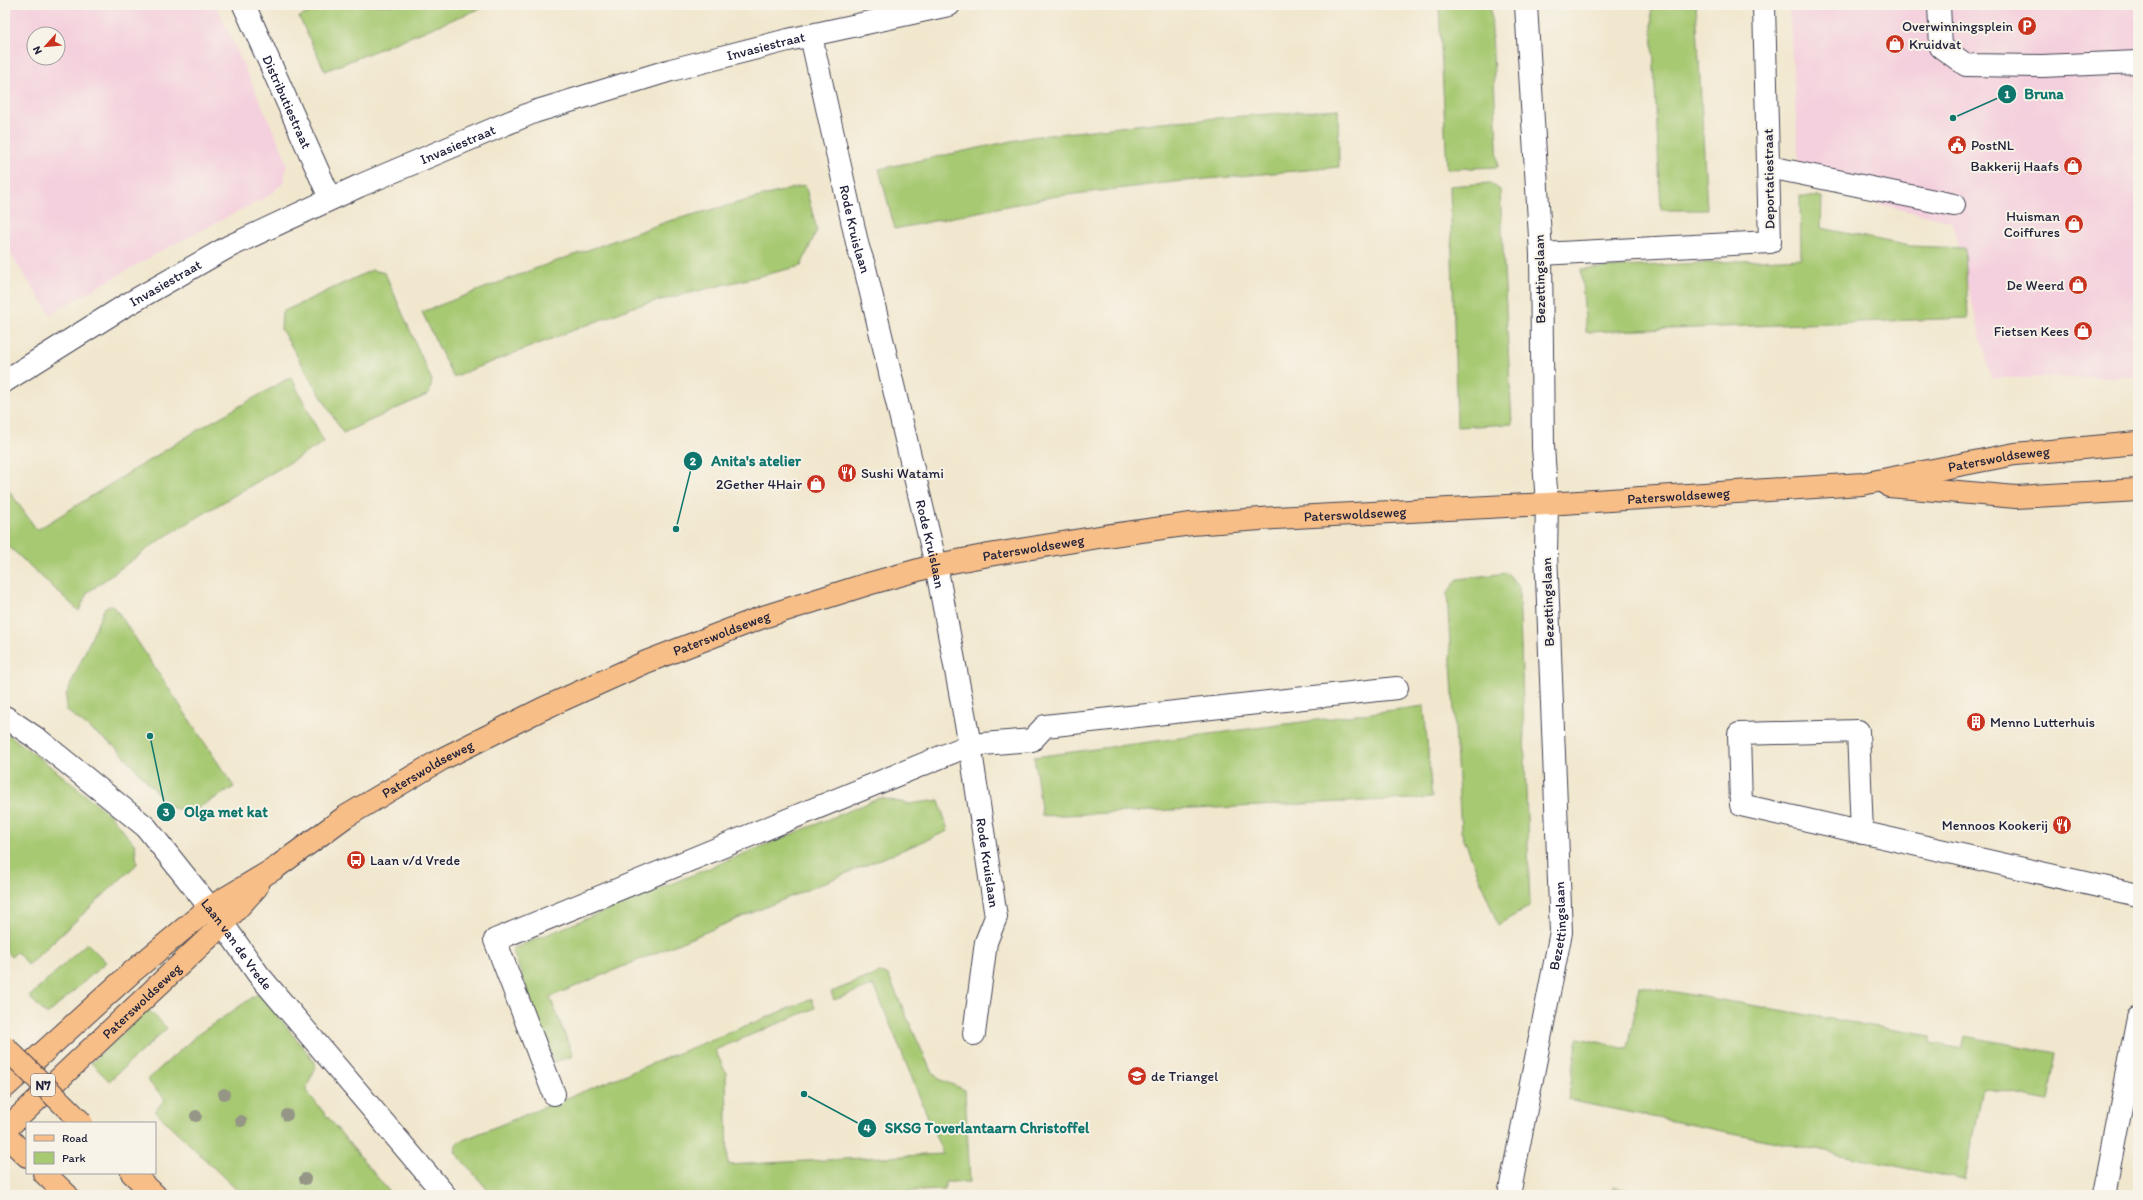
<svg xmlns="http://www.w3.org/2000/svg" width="2143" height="1200" font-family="Itim,sans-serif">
<rect width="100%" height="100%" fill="#f7f3e8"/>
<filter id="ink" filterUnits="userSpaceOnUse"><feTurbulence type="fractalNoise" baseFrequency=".025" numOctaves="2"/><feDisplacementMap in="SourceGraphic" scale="8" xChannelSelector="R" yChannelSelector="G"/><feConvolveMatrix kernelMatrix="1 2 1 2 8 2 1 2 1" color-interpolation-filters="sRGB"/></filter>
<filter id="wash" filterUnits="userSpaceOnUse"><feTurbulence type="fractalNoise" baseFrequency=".012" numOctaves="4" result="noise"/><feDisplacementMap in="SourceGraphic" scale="16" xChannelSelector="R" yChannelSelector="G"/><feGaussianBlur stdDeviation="0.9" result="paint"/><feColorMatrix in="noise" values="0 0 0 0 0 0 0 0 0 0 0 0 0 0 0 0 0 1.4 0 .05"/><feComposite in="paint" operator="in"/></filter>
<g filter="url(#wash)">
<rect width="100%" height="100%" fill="#f1e7ce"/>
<g fill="#f4cfdd" fill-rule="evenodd">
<path d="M5,5h211l68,149 3,11 -4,18 -13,12 -107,55 -113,64 -45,-68zM34,34h24v24h-24z"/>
<path d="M1789,5h349v372l-147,1 -39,-156 -152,-38z"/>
</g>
<g fill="#a7c972" stroke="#647656">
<path d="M328,5h161l-164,66 -26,-54z"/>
<path d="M1461,5h26l4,4 7,158 -51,2 -8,-162z"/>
<path d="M1651,5h45l11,205h-46z"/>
<path d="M1338,109l1,58 -165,15 -123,15 -156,32 -16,-60 152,-32 131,-15z"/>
<path d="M1490,183l10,7 12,234 -55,3 -7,-241z"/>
<path d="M805,185l12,45 -16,36 -165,40 -183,71 -31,-65 115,-44 132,-47z"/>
<path d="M1800,196l22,1 -1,31 88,18 56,2 3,70 -382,14 -5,-63 220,-11z"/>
<path d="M372,270l13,3 47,108 -3,13 -86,39 -62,-104 1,-17z"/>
<path d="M291,377l33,65 -163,97 -74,54 -8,18 -74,-68v-58l32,45 164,-102z"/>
<path d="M1507,573l12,14 11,319 -32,19 -37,-94 -14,-238 11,-14z"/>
<path d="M111,605l5,4 118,178 -43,25 -21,-5 -51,-57 -52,-39 -1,-16 39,-88z"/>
<path d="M1424,706l8,92 -390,18 -8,-59z"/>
<path d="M5,732l49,37 57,47 24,29 2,19 -109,101 -11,-13 -6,5 -6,-7z"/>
<path d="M880,798l30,6 29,-4 9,31 -398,166 23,59 -19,6 -42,-113z"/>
<path d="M87,943l19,19 -59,53 -18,-18z"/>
<path d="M879,973l9,2 43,96 8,8 26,11 5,92h-25v8l-60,2v3h-393l-37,-43 3,-10 354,-143 3,9 -100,42 11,23 2,92 215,-11 -69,-169 -40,15 -3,-8z"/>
<path d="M1640,986l290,50v7l32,6 3,-13 91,17 -8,48 -65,-13 -18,92 -397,-80 10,-62 50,10z"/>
<path d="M259,993l56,69c2,10 -9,19 -8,30l85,103h-150l-87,-84 10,-12 -18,-19 50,-45z"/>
<path d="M148,1009l19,19 -58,53 -18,-18z"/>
<path d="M1614,1187l40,8h-42z"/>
</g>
</g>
<g filter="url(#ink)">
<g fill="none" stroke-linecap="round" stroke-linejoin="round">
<g stroke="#414051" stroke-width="24">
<g id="minor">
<path id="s1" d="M244,5l86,193"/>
<path d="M1939,5l2,42 25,18 76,1 96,-4"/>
<path id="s2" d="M811,36l47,211 7,21 71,297 34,180 26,172 -10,25 -12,92"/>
<path d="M1769,167l185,38"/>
<path d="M1541,254l229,-12 -6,-237"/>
<path id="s3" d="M5,381l118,-74 105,-60 131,-61 175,-74 137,-42 117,-30 161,-35"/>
<path id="s4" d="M5,717l34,23 107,87 77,97 35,50 187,221"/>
<path d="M1862,833l-4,-102 -119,3 2,71 397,90"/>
<path d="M554,1094l-59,-154 475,-195 62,-5 13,-14 352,-38"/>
<path id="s5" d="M1509,1195l52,-263 -15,-380 1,-48 -4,-57 -2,-193 -15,-249"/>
<path d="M2104,1195l34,-177"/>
</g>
</g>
<g stroke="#414051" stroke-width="24">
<g id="major">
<path d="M1889,486l127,11 122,-7"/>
<path id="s6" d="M5,1087l127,-115 77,-64 65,-39 71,-52 97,-58 100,-50 104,-47 117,-45 105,-33 68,-19 53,-10 116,-19 86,-12 84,-6 272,-14 315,-20 153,-30 123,-11"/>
<path id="s7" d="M5,1130l218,-206 34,-37"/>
</g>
</g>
<g stroke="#414051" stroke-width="24">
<g id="highway">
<path d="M5,1135l22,21"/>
<path d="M44,1173l23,22"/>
<path d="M132,1173l23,22"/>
</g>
</g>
<use href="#minor" stroke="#fff" stroke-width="22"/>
<use href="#major" stroke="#f7be87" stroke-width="22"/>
<use href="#highway" stroke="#f7be87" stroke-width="22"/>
<g stroke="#414051" stroke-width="24" stroke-linecap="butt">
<path id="highway-bridge" d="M5,1047l77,76"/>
</g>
<use href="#highway-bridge" stroke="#f7be87" stroke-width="22"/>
</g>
<g fill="#959686">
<circle cx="224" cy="1094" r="6"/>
<circle cx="287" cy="1115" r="6"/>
<circle cx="196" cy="1116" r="6"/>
<circle cx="241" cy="1121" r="6"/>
<circle cx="305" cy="1179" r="6"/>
</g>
</g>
<defs>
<g id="parking-disc" transform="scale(1)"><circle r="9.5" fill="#c8321e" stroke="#f7f3e8"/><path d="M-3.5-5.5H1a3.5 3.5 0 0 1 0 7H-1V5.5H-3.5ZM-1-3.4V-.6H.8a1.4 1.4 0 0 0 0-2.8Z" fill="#fff"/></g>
<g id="shop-disc" transform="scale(1)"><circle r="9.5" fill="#c8321e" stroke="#f7f3e8"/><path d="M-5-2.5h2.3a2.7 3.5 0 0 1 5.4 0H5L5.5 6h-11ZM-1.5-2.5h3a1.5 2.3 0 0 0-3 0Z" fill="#fff"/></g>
<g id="civic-disc" transform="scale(1)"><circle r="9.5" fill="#c8321e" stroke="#f7f3e8"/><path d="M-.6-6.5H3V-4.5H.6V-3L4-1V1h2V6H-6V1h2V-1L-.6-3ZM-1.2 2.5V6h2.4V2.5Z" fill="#fff"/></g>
<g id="restaurant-disc" transform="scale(1)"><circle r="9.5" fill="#c8321e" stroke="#f7f3e8"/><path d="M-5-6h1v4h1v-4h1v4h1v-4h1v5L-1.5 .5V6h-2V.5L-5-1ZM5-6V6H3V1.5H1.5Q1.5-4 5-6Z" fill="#fff"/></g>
<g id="building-disc" transform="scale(1)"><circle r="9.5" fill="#c8321e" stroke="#f7f3e8"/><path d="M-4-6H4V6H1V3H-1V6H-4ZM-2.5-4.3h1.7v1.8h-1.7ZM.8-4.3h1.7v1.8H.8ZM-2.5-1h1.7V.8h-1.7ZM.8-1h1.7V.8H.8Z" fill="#fff"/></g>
<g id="bus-disc" transform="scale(1)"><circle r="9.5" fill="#c8321e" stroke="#f7f3e8"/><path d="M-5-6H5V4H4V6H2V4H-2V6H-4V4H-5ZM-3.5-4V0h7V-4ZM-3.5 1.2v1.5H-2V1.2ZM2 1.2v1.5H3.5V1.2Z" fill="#fff"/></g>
<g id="school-disc" transform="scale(1)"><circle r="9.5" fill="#c8321e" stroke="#f7f3e8"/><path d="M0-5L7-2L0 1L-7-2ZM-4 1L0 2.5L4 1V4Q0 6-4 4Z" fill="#fff"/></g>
</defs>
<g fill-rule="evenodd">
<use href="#parking-disc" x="2027" y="26"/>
<use href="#shop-disc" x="1895" y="44"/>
<use href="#civic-disc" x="1957" y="145"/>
<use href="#shop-disc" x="2073" y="166"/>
<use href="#shop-disc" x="2074" y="224"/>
<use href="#shop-disc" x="2078" y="285"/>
<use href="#shop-disc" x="2083" y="331"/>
<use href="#restaurant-disc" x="847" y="473"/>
<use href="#shop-disc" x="816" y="484"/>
<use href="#building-disc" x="1976" y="722"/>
<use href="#restaurant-disc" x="2062" y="825"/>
<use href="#bus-disc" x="356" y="860"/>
<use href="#school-disc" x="1137" y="1076"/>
</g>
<g text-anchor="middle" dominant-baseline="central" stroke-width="4" stroke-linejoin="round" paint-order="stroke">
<rect fill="#f7f3e8" stroke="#62616f" stroke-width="1" x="31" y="1074" width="24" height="22" rx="3"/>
<g font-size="13" font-weight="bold" fill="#22223b">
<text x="43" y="1085">N7</text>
</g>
<g font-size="14" fill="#22223b" stroke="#f7f3e8" text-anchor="end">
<text x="2013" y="26">Overwinningsplein</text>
<text x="1909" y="44" text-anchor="start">Kruidvat</text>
<text x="1971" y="145" text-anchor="start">PostNL</text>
<text x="2059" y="166">Bakkerij Haafs</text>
<text x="2060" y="216">Huisman<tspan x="2060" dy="16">Coiffures</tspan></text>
<text x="2064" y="285">De Weerd</text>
<text x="2069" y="331">Fietsen Kees</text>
<text x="861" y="473" text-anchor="start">Sushi Watami</text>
<text x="802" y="484">2Gether 4Hair</text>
<text x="1990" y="722" text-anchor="start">Menno Lutterhuis</text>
<text x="2048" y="825">Mennoos Kookerij</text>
<text x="370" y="860" text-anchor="start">Laan v/d Vrede</text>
<text x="1151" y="1076" text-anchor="start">de Triangel</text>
</g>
<g font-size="14" fill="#22223b" stroke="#f7f3e8">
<text stroke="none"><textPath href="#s3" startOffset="836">Invasiestraat</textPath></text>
<text stroke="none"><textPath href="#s1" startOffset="106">Distributiestraat</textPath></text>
<text stroke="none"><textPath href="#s3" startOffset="512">Invasiestraat</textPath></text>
<text transform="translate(1769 179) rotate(-91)">Deportatiestraat</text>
<text stroke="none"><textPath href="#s2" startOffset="198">Rode Kruislaan</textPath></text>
<text transform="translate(1540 279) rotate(-91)">Bezettingslaan</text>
<text stroke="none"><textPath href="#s3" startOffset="188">Invasiestraat</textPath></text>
<text stroke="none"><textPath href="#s6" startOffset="2150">Paterswoldseweg</textPath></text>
<text stroke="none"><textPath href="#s6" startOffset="1827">Paterswoldseweg</textPath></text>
<text stroke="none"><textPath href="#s6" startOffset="1503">Paterswoldseweg</textPath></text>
<text stroke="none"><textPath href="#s2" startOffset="522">Rode Kruislaan</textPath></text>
<text stroke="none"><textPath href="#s6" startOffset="1179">Paterswoldseweg</textPath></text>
<text transform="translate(1548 602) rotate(-92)">Bezettingslaan</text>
<text stroke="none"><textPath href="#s6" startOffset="855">Paterswoldseweg</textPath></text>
<text stroke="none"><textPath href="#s6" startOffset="531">Paterswoldseweg</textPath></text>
<text stroke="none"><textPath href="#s2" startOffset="846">Rode Kruislaan</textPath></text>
<text stroke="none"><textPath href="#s5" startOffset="274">Bezettingslaan</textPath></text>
<text stroke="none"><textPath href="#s4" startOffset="327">Laan van de Vrede</textPath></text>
<text stroke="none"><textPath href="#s7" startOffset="188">Paterswoldseweg</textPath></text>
</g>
</g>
<path fill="none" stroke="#0f766e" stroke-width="1.5" d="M1953 118L2007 94M676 529L693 461M150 736L166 812M804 1094L867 1128"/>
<g fill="#0f766e" stroke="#f7f3e8" stroke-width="1.5">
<circle cx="1953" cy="118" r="4"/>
<circle cx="676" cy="529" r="4"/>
<circle cx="150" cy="736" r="4"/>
<circle cx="804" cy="1094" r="4"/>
<circle cx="2007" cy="94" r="10"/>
<circle cx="693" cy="461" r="10"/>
<circle cx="166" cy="812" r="10"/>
<circle cx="867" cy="1128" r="10"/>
</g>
<g font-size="12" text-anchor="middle" font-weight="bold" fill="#fff">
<text x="2007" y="98">1</text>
<text x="693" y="465">2</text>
<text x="166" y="816">3</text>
<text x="867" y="1132">4</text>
</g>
<g font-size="15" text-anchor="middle" font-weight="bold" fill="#0f766e" stroke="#f7f3e8" stroke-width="4" stroke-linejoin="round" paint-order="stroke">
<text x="2044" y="99">Bruna</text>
<text x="756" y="466">Anita's atelier</text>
<text x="226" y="817">Olga met kat</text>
<text x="987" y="1133">SKSG Toverlantaarn Christoffel</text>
</g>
<rect width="2143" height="1200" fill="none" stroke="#f7f3e8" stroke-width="20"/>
<rect x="26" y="1122" width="130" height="52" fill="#f7f3e8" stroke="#a29fa3"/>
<rect x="34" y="1135" width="20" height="6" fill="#f7be87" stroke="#a29fa3"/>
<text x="62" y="1142" font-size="12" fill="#22223b">Road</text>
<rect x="34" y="1152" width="20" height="12" fill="#a7c972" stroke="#a29fa3"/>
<text x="62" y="1162" font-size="12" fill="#22223b">Park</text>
<g transform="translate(46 46) rotate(243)"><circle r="19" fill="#f7f3e8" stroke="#a29fa3"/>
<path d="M0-3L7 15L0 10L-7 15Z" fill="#c8321e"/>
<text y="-6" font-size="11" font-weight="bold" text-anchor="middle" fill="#22223b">N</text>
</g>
</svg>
